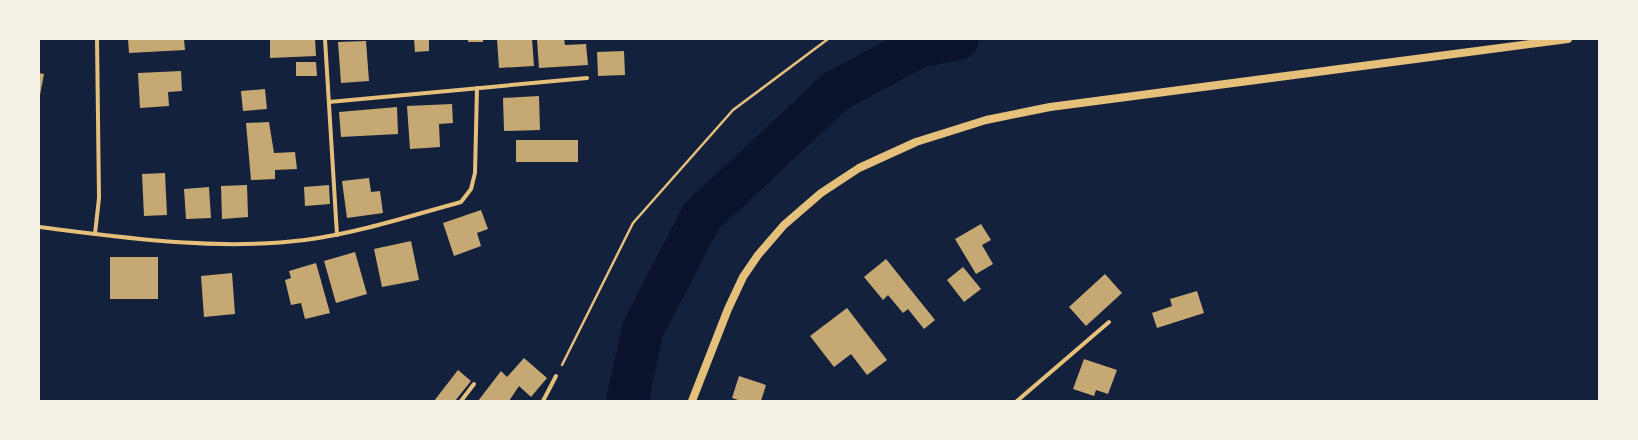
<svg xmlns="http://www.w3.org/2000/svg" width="1638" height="440" font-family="'Public Sans',sans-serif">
<rect width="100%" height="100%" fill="#14213d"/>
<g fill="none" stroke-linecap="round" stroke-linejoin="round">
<path stroke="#0b132b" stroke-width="42" d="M627,401l16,-72 58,-112 135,-126 82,-44 40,-8"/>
</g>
<g fill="#c6a872">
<path d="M128,39h56l1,11 -56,3z"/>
<path d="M270,39h45l1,17 -46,2z"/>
<path d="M414,39h15v12l-14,1z"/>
<rect x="468" y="39" width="15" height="3"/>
<path d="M497,39h35l2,27 -35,2z"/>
<path d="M537,39h27l1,6 21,-1 2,21 -49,3z"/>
<path d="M366,41l3,40 -28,2 -3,-41z"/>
<path d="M624,51l1,24 -27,1 -1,-24z"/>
<path d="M296,62h20l1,14h-21z"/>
<path d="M181,71l1,20 -14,1 1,14 -29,2 -2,-35z"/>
<path d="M39,73l5,1 -4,21h-1z"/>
<path d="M265,89l2,20 -24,2 -2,-20z"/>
<path d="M539,96l1,34 -36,1 -1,-33z"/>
<path d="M452,104l1,19 -14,1 1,23 -30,2 -3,-43z"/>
<path d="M397,107l1,27 -57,3 -2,-25z"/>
<path d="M269,122l5,31 21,-1 2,17 -22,1v9l-24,1 -5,-57z"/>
<rect x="516" y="140" width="62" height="22"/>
<path d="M165,173l2,42 -23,1 -2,-42z"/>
<path d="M369,178l2,14 9,-1 3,22 -36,5 -5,-37z"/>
<path d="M247,185l1,32 -26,2 -1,-33z"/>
<path d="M329,185l1,19 -25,2 -1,-19z"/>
<path d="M209,187l2,31 -25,1 -2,-30z"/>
<path d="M481,210l7,19 -11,4 4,13 -27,10 -11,-33z"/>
<path d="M981,224l10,16 -9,5 11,19 -17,10 -21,-35z"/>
<path d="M411,241l8,39 -37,7 -8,-38z"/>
<path d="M355,252l12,42 -31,9 -12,-42z"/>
<rect x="110" y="257" width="48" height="42"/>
<path d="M886,259l49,61 -11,9 -16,-20 -5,4 -15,-18 -5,5 -19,-23z"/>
<path d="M316,263l14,50 -25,6 -4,-16 -10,2 -6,-25 6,-2 -2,-7z"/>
<path d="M963,267l18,22 -17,13 -17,-22z"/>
<path d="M232,273l3,41 -31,3 -3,-41z"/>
<path d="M1105,274l17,19 -36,33 -17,-19z"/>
<path d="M1197,291l7,22 -47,15 -5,-15 20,-7 -2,-7z"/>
<path d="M847,308l40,52 -20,15 -16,-21 -17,13 -24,-31z"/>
<path d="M524,358l23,20 -16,19 -12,-11 -10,15h-31l23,-30 6,6z"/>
<path d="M1084,359l33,11 -9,24 -12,-4 -2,6 -21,-7z"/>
<path d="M458,370l13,11 -16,20h-21z"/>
<path d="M739,376l27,9 -5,16h-20l-9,-3z"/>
</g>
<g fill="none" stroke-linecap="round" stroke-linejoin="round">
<path stroke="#e5c07b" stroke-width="2.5" d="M562,365l71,-142 100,-113 95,-71"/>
<g stroke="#e5c07b" stroke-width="4">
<path d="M325,39l12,196"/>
<path d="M329,102l258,-24"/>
<path d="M39,227c87,11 178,24 266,13 53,-7 105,-24 156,-38l10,-13 4,-16 2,-85"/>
<path d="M95,234l4,-36 -2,-159"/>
<path d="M461,401l13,-17"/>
<path d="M543,401l13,-25"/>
<path d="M1017,401l92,-79"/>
</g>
<path stroke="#e5c07b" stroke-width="8" d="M692,401l36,-92 15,-32 15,-22 26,-30 37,-32 38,-25 57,-26 70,-22 64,-13 518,-68"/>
</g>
<rect width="1638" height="440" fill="none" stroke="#f6f1e7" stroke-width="80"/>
</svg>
